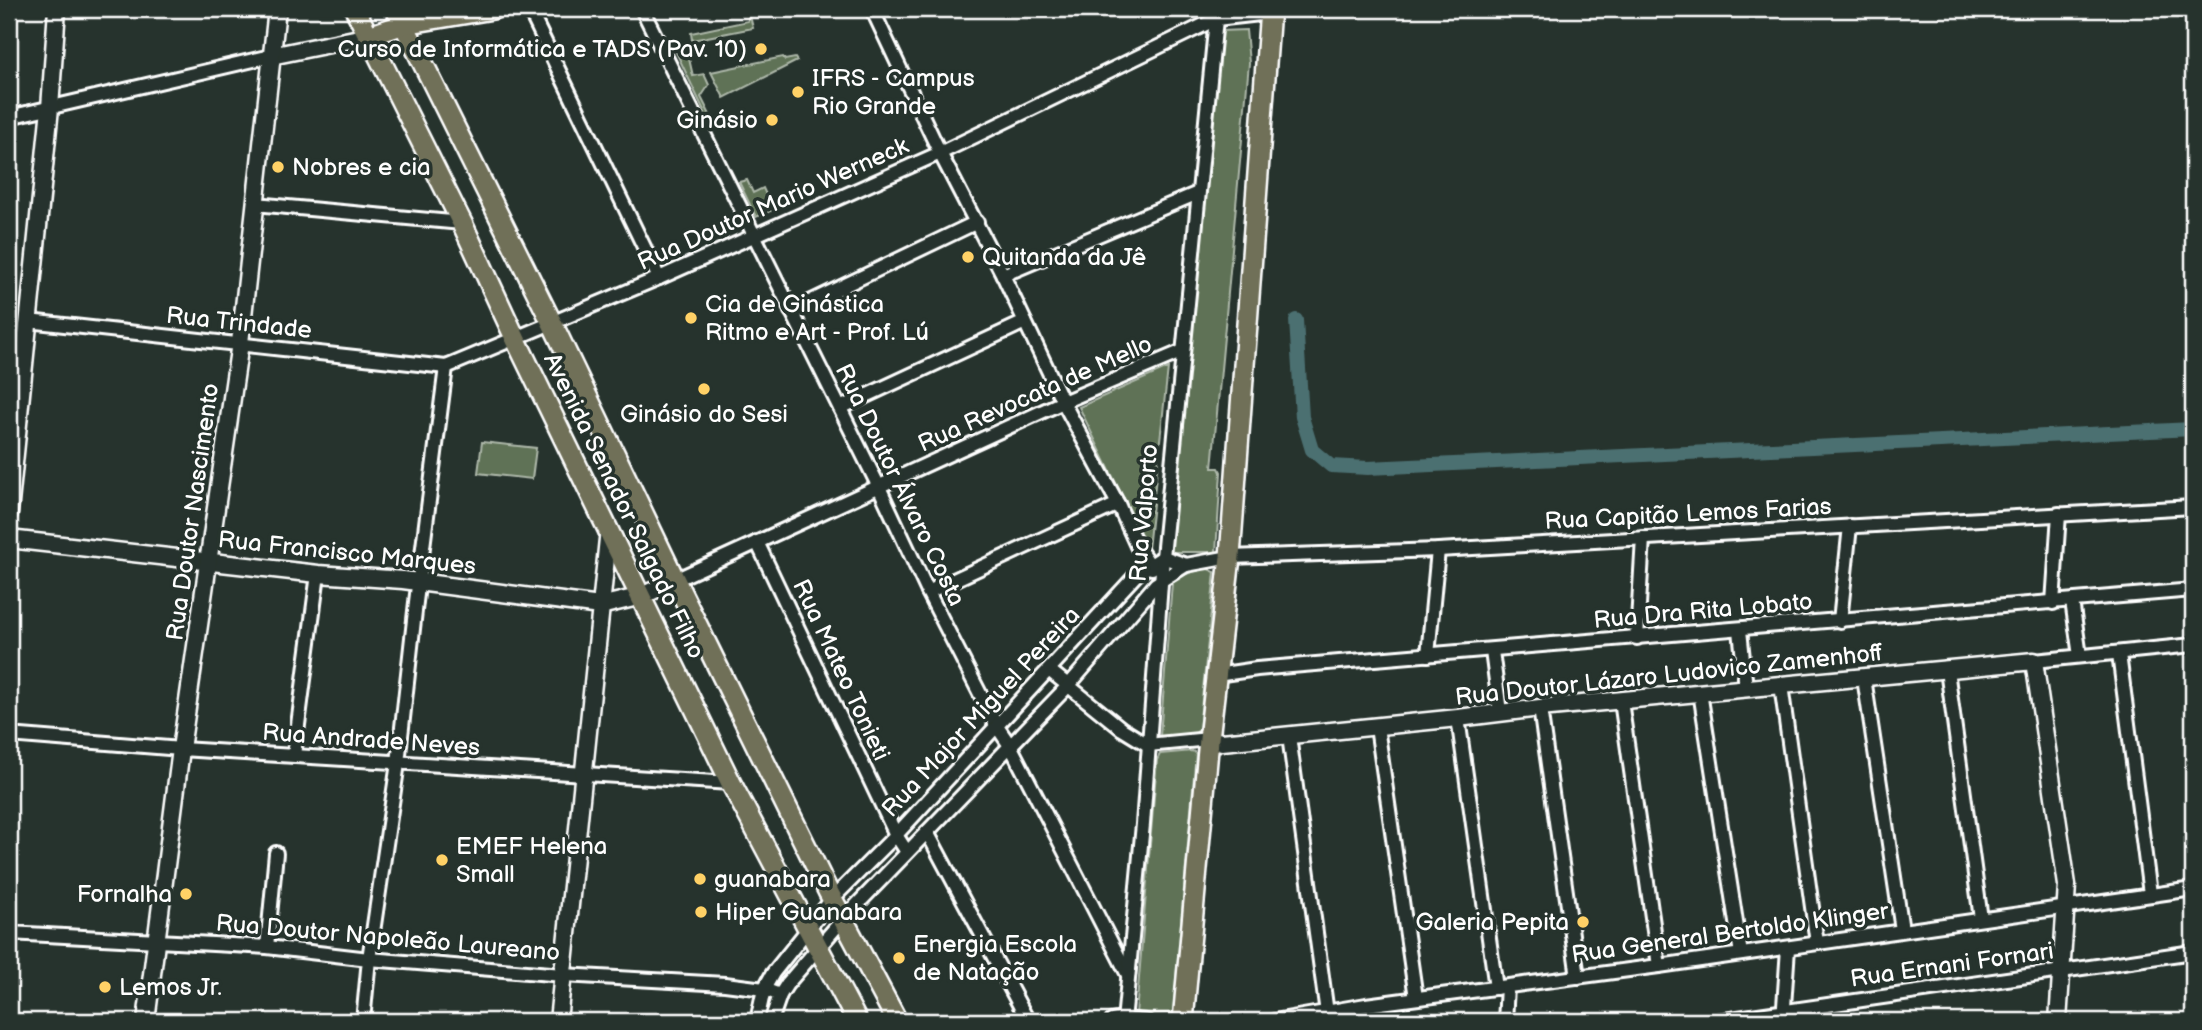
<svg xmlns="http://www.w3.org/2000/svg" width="2202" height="1030" font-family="'Balsamiq Sans',sans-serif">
<rect width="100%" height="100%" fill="#26332d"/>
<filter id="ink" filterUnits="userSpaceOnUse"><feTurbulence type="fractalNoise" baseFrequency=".0143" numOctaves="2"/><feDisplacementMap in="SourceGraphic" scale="14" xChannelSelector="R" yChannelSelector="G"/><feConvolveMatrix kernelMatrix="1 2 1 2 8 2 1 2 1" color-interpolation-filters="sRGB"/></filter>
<g filter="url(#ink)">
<g fill="#5e7256" stroke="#aeb8aa" stroke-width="2">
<path d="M750,16l3,12 -61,12 -1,-7 57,-12v-4z"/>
<path d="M1246,30l3,33 -37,405h7l2,4 -5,80h-47l51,-521z"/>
<path d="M687,50l6,26 11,-2 5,11 -8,12 10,20 -3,2 -32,-67z"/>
<path d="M783,57l2,3 10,-2 2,3 -73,37 -13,-26z"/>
<path d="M747,180l6,13 10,-5 10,22 -17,7 -17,-35z"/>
<path d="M1168,368l-20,181 -69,-142z"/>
<path d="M482,442l54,6 -4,31 -54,-6z"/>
<path d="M1206,568l9,4 -16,157 -4,5 -35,2 12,-153 4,-6z"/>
<path d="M1192,751l4,2 -23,260 -37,1 21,-254 3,-6z"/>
</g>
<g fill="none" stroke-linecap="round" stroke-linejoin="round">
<path stroke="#4b6f71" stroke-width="14" d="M1296,320l6,97 10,33 19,16 37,2 825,-39"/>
<g stroke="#fff" stroke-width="18">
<g id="minor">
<path d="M529,9l130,269"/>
<path d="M642,9l237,478 49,105 68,133 15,22 117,228"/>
<path d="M872,9l68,144 63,122 60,127 55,102 19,42 15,22"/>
<path d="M9,117l262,-61"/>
<path d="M255,204l207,19"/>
<path d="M1003,275l195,-82"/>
<path d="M791,311l186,-89"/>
<path d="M28,321l418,46 213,-89 281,-125 276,-134 53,-6"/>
<path d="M840,408l185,-86"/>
<path d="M757,542l139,293 11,17"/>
<path d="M675,580l388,-178 120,-51"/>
<path d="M928,592l190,-88"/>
<path d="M2072,601l8,55"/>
<path d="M2053,603l6,-89"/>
<path d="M1840,621l10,-95"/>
<path d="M1740,630l6,58"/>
<path d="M1637,638l6,-100"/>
<path d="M1492,651l8,61"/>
<path d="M2119,654l31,240"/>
<path d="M1428,655l10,-105"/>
<path d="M2034,661l159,-16"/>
<path d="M1049,670l73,59 26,16 61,-6"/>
<path d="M1947,670l34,249"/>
<path d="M1216,675l41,-6 936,-79"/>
<path d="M1864,678l38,252"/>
<path d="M1781,685l36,258"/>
<path d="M1700,692l41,262"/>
<path d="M1621,701l38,265"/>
<path d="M1540,708l38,269"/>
<path d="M1458,718l38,270"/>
<path d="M1377,727l39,271"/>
<path d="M9,735l172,14 550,34"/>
<path d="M1289,736l38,277"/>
<path d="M294,755l24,-181"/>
<path d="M927,832l101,189"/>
<path d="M9,933l258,14 102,12 194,16 162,9 39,5 16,6"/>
<path d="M267,947l9,-94"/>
<path d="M363,1021l6,-62 29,-196 18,-161 30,-235"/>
<path d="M757,1021l7,-32 9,-16 59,-74 64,-64 241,-261 26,-17 23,8"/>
<path d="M771,1021l9,-26 7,-11 57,-66 225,-233 87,-101 30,-19 44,-8 208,-7 755,-43"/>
<path d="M1112,1021l12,-2 22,2"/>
<path d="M1124,1021l19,-197 20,-267 54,-548"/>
<path d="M1274,1021l92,-16 293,-39 534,-77"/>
<path d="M1505,1021l2,-34"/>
<path d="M1717,1021l476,-69"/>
<path d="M1783,1021l5,-73"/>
</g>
</g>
<g stroke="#fff" stroke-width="21">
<g id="tertiary">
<path d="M271,56l98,-20"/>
<path d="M9,513l41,-405 7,-99"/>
<path d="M9,539l309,35 85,6 197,26 42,-10 33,-16"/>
<path d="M1209,739l13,3 236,-24 82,-10 494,-47 33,224 -9,136"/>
<path d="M146,1021l35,-272 59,-406 37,-334"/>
<path d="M558,1021l51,-492"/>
</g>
</g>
<g stroke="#fff" stroke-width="24">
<g id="primary">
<path d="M355,9l107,214 54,117 215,443 126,238"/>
<path d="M396,9l156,314 123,257 153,311 69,130"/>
<path d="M369,36l35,-12 89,-15"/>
<path d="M1183,1021l26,-282 21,-182 40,-548"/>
</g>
</g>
<use href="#minor" stroke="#26332d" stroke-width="12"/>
<use href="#tertiary" stroke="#26332d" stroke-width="16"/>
<use href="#primary" stroke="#706f59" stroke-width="19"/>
</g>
</g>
<g fill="#ffd166" stroke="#26332d" stroke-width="2.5">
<circle cx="761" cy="49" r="7"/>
<circle cx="798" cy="92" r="7"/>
<circle cx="772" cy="120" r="7"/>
<circle cx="278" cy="167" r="7"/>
<circle cx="968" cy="257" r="7"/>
<circle cx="691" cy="318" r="7"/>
<circle cx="704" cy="389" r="7"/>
<circle cx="442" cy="860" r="7"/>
<circle cx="700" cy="879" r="7"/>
<circle cx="186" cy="894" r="7"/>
<circle cx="701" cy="912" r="7"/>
<circle cx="1583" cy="922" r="7"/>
<circle cx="899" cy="958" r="7"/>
<circle cx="105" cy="987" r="7"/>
</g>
<g text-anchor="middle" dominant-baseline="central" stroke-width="7" stroke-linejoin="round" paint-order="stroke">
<g font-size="24" fill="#fff" stroke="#26332d" text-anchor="start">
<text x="747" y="49" text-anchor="end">Curso de Informática e TADS (Pav. 10)</text>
<text x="812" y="78">IFRS - Campus<tspan x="812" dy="28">Rio Grande</tspan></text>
<text x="758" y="120" text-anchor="end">Ginásio</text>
<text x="292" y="167">Nobres e cia</text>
<text x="982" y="257">Quitanda da Jê</text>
<text x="705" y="304">Cia de Ginástica<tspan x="705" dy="28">Ritmo e Art - Prof. Lú</tspan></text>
<text x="704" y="414" text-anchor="middle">Ginásio do Sesi</text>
<text x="456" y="846">EMEF Helena<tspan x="456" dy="28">Small</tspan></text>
<text x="714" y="879">guanabara</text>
<text x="172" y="894" text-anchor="end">Fornalha</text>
<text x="715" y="912">Hiper Guanabara</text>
<text x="1569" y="922" text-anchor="end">Galeria Pepita</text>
<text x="913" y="944">Energia Escola<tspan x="913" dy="28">de Natação</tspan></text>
<text x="119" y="987">Lemos Jr.</text>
</g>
<g font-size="24" fill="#fff" stroke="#26332d">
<text transform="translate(773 204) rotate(-24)">Rua Doutor Mario Werneck</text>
<text transform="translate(239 323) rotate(6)">Rua Trindade</text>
<text transform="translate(1035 394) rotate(-24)">Rua Revocata de Mello</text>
<text transform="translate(900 485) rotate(64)">Rua Doutor Álvaro Costa</text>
<text transform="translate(624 506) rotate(64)">Avenida Senador Salgado Filho</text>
<text transform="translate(193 512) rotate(-82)">Rua Doutor Nascimento</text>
<text transform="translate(1144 513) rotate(-85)">Rua Valporto</text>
<text transform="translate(1688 514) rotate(-3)">Rua Capitão Lemos Farias</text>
<text transform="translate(347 553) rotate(6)">Rua Francisco Marques</text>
<text transform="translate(1703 611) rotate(-5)">Rua Dra Rita Lobato</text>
<text transform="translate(841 670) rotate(65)">Rua Mateo Tonieti</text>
<text transform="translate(1669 675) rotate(-6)">Rua Doutor Lázaro Ludovico Zamenhoff</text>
<text transform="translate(981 712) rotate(-47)">Rua Major Miguel Pereira</text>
<text transform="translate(371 740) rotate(4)">Rua Andrade Neves</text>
<text transform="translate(1730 933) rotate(-8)">Rua General Bertoldo Klinger</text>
<text transform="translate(388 938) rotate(5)">Rua Doutor Napoleão Laureano</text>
<text transform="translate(1952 965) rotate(-8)">Rua Ernani Fornari</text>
</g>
</g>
<rect width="2202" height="1030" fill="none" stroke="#26332d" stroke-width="35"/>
<rect x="18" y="18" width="2167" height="995" fill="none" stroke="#fff" stroke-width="2.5" filter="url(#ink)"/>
</svg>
